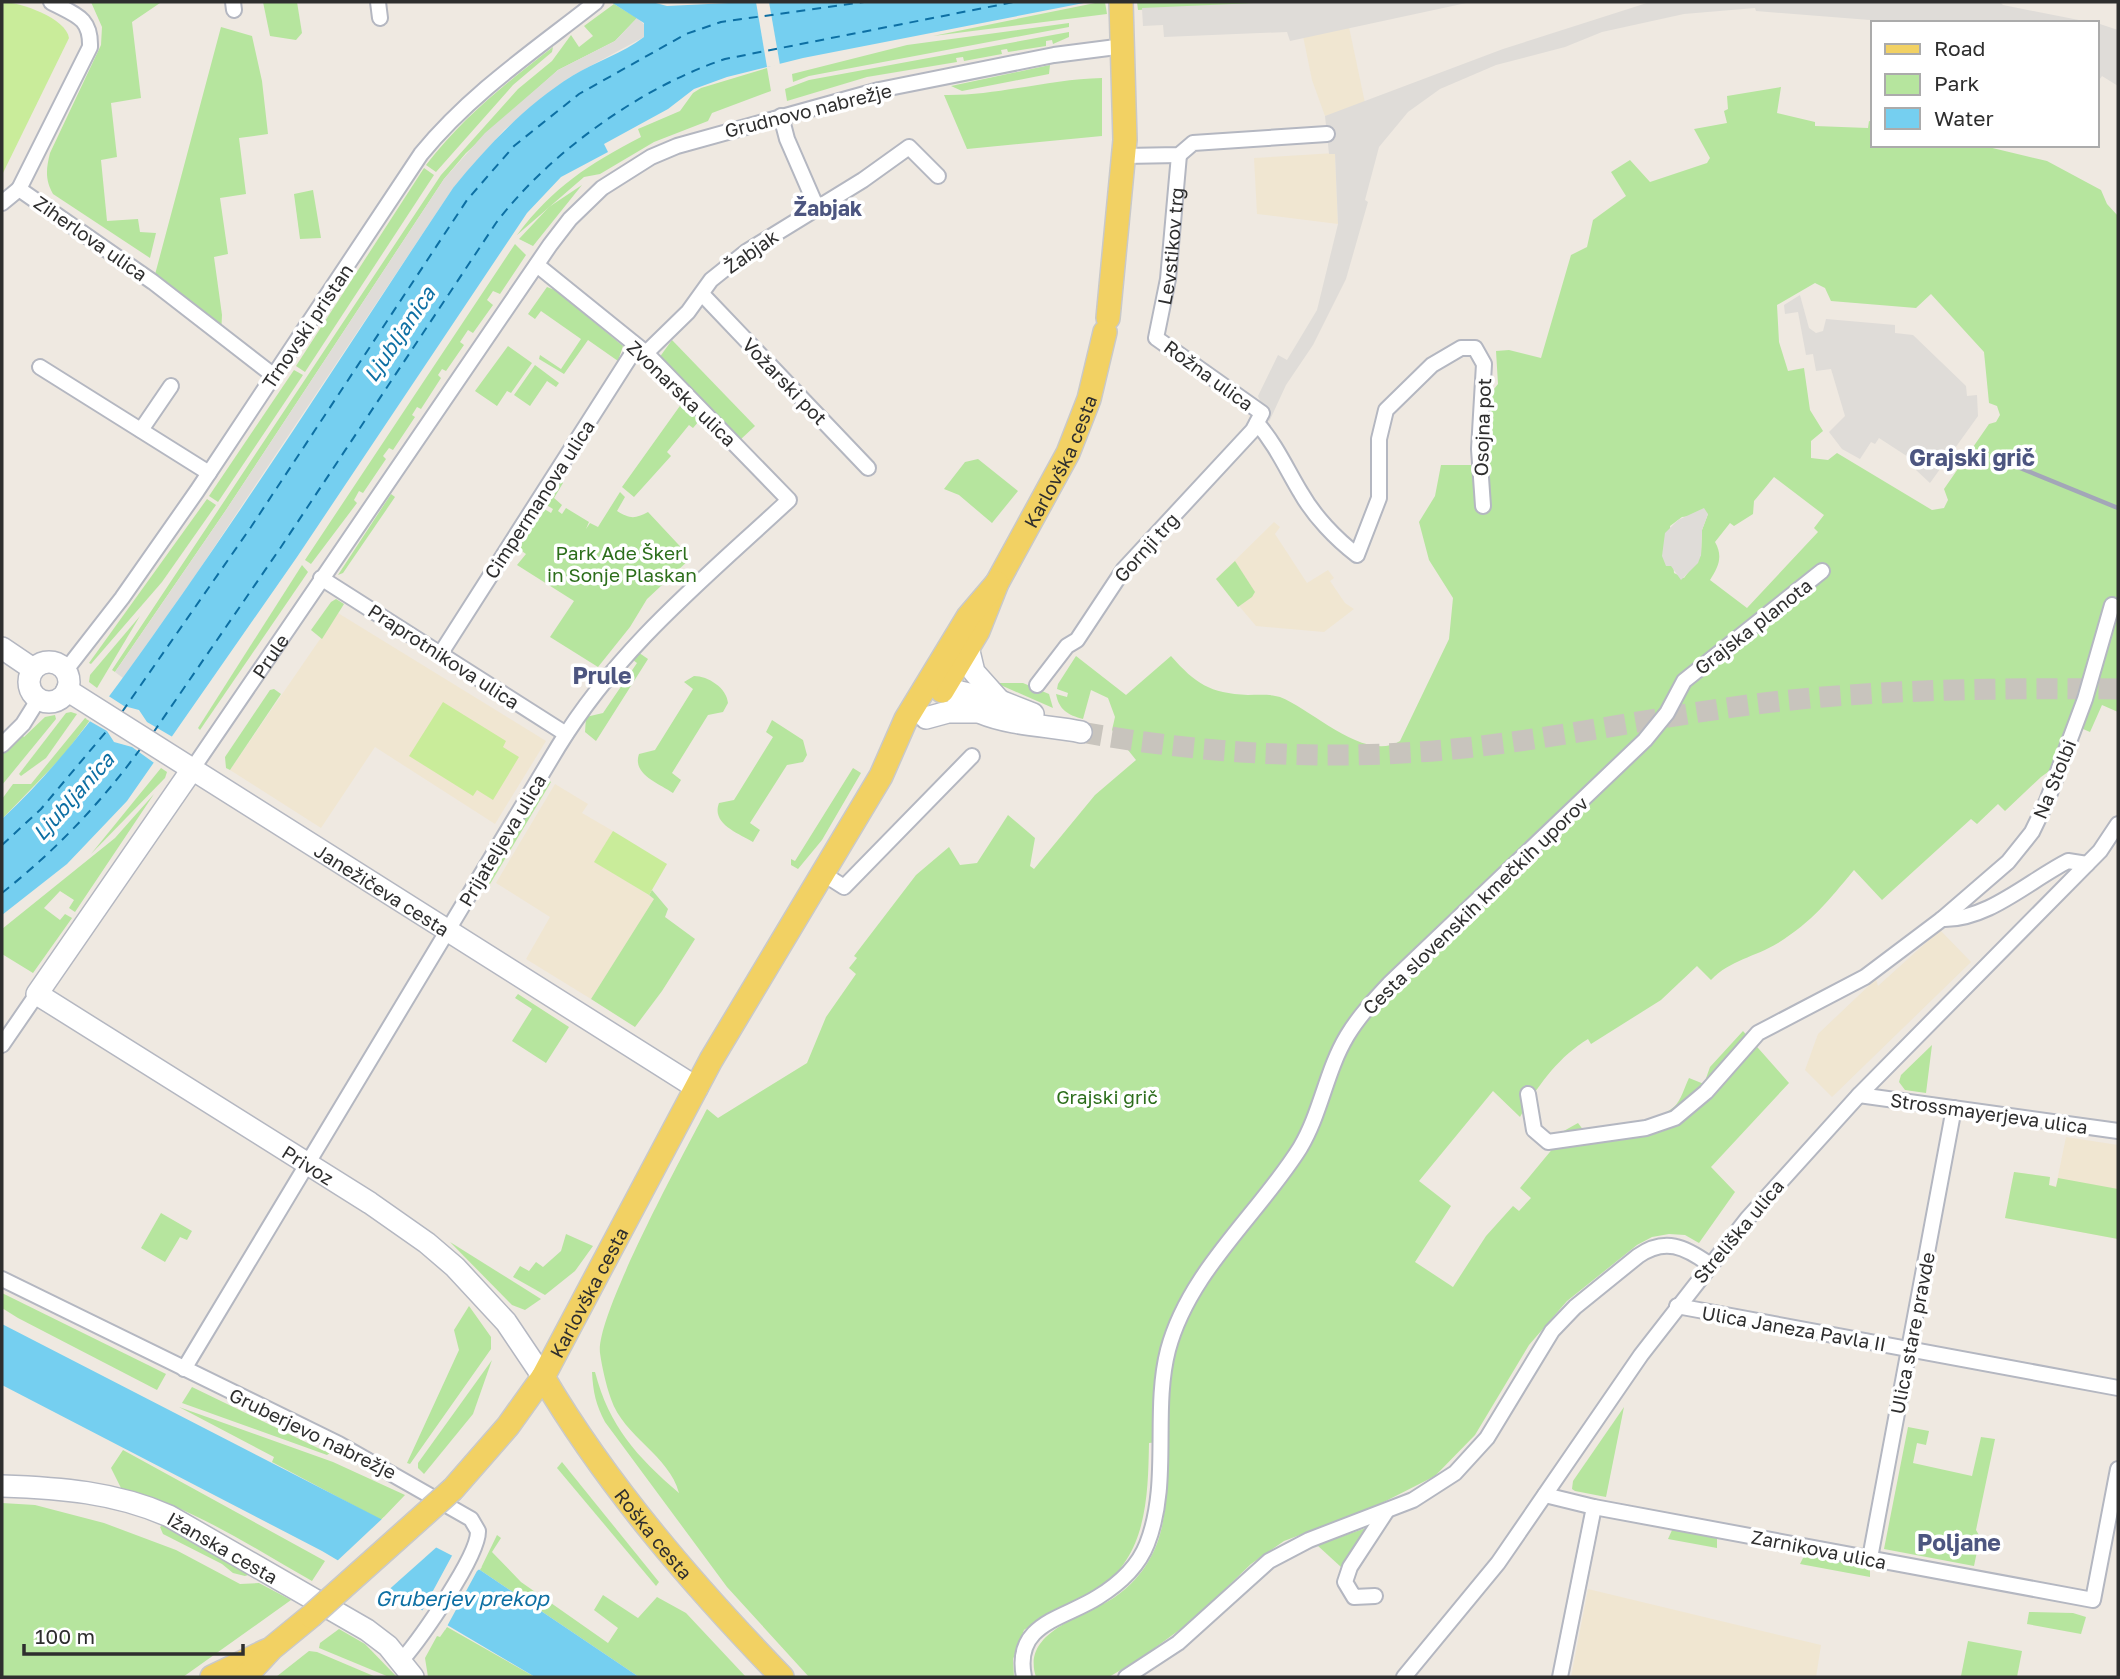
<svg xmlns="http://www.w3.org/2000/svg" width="2120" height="1679" font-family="'Golos Text',sans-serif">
<rect width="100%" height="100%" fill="#efe9e1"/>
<g fill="#f0e6d1">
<path d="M1349,27l16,76 -40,13 -13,-36 -9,-44z"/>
<path d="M1335,153l3,71 -81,-10 -3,-56z"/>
<path d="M1274,522l6,5 -5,7 32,49 21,-13 6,8 -4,3 15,22 9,6 -30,23 -68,-6 -40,-47z"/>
<path d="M338,613l208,128 -51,83 -120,-77 -54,81 -91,-58z"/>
<path d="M555,784l33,20 -6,9 31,18 -18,31 60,37 -64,100 -65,-40 24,-42 -54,-34z"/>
<path d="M1940,930l31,32 -139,135 -27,-27 13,-36 58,-55 2,7z"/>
<path d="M2066,1137l52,8v94l-113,-21 9,-46 36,5 -1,8 7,1z"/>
<path d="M1588,1589l233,56 -5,32h-245z"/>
</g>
<g fill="#b6e59e" fill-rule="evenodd">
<path d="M91,2l69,1 -28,19 9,76 -30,5 6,54 -16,3 6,61 31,-2 2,13 16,1 -6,25 -97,-64c-8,-14 -7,-25 -3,-41l51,-108 1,-18z"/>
<path d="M263,2h34l5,31 -6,7 -26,-4z"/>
<path d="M1100,2h5l2,12 -174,22z"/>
<path d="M1137,2h142l-141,8z"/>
<path d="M614,4l23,14 -22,23 -57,29 -92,83 -22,26 -218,331 -111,162 -3,-2 329,-495 77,-86 34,-28 19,-26 8,12 14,-11 -9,-10z"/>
<path d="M1069,23v4l-260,49 -16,6 -1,-8 115,-29z"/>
<path d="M221,27l31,9 10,45 6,53 -29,4 7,56 -26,4 8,56 -14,3 8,58 -1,20 -68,-53z"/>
<path d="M1069,32v5l-16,7 -1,-4 -6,1v5l-38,6 -1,-3 -6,1 1,4 -38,7 -1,-4 -7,1 1,4 -90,15 -80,24 -2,-12 24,-9z"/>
<path d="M553,47l-1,5 -39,33 -77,87 -10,-7c37,-48 80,-82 127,-118z"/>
<path d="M1050,65l-1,9 -87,17 -11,-5z"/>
<path d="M767,68l4,23 -59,22 -4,8 -54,21 -54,32 -16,3 -67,58c36,-48 72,-71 124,-98l-3,-8 42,-18 13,-18 8,-5z"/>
<path d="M1102,78v58l-135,13 -23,-54c53,1 105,-16 158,-17z"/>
<path d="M1781,87l-4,26 38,9v4l53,2 1,-7 4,1v23h107l67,16 54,29 6,14 11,12v496l-16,-7 -12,27 -7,-3 -17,30 -25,18 -36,34 -7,-7 -21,20 -6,-5 -89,81 -28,-30c-26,31 -41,51 -76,73 -23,14 -48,17 -67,37l-14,-14 -36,34 -70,44 -3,-5c-30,18 -52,49 -68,78l-27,-26 -74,90 32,25 -36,56 38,25 33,-51 27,-30 6,5 12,-13 -11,-10 34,-41 -1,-10 25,-14 6,8c29,-9 65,-4 90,-24 7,-6 11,-21 15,-29l15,6 6,-17 33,-36 46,52 -78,84 24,25 -36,51 -14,-8 -16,-1 -17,3 -15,8 -70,56 -38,44 -54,90 -40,41 -61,31 -90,34 -33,23 -58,56 -52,38 -32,19h-73c-16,-48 55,-61 83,-83 11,-8 22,-20 29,-32 22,-35 18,-82 20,-121l-19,2c-1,54 -2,115 -53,147 -24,14 -49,24 -72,40l-11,29 1,18h-205l-82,-90 -122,-165c-9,-17 -12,-30 -13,-50h3c14,54 42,85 84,121 -10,-38 -55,-56 -68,-94 -5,-14 -9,-32 -11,-46 -5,-37 85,-202 107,-244l11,9 89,-55 19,-46 30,-43 -7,-6 8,-10 -3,-2 62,-81 33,-28 11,18 17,-2 31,-48 27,23 -5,28 4,3 61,-74 41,-35 -24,-30 3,-13 -7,-19 -17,-8 -8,29c-15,-4 -24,-9 -27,-25l11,3 1,-4 -11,-4 1,-5 18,-28 50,39 45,-39c25,28 38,37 77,39 10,0 23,-1 32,2 33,13 85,66 120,44l49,-102 4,-41 -24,-38 -10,-38 16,-26 6,-31h33l13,-77 7,1 4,-5 -2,-33 13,-1 32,8 30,-103 16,-8 6,-27 33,-24 -15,-24 19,-12 20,22 57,-19 3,-5 -16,-29 33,-6 -3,-12 4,-2 -1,-13zM1815,283l10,5 6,13 85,7 15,-14 53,58 5,51 8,3 3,9 -4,7 -7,2 -45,65 4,11 -4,8 -12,2 -95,-57 -9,7 -17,-2v-17l12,-10 -13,-21 -6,-42 -16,3 -9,-29 -2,-37zM1774,477l50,38 -10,13 4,4 -71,76 -37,-28c9,-14 13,-24 5,-38l15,-19 4,3 19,-12 1,-13zM1708,514l-6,16 -1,25 -17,23 -10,-5 -4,-47 12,-9z"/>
<path d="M424,168l10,7 -129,197 -9,-6z"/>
<path d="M582,185l-49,61 -14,-7 30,-32z"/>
<path d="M313,190l8,48 -21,1 -6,-45z"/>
<path d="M515,244l11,11 -26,39 -7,-3 -6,9 6,5 -20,28 -5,-3 -8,12 4,3 -18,26 -4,-2 -4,6 3,3 -20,31 -4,-2 -5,8 3,2 -22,33 -4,-2 -6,8 3,3 -23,34 -4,-2 -5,9 3,3 -46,61 -6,-4z"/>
<path d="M547,287l8,3 68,56 -5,15 -30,-21 -24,34 -25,-15 1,-4 21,14 20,-30 -40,-28 -6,8 -7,-5z"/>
<path d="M672,340l83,86 -15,14 -81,-82z"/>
<path d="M508,346l24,17 -21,30 -4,-2 -10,15 -22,-15z"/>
<path d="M535,365l24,18 -3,4 -9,-6 -17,25 -16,-11z"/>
<path d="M294,370l9,5 -85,127 -9,-6z"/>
<path d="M682,403l17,18 -6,7 -4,-3 -22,27 4,4 -37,41 -12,-10z"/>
<path d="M978,459l40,32 -26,32 -33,-28 -15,-6 21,-27z"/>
<path d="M561,479l2,4 -9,15 8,7 -4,6 4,3 4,-6 23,14 -3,7 4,-6 8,4 22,-35 5,5 -8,14c13,8 18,8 31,1l43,46 -44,41 -17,28 -32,40 -48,-30 24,-36 -57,-36 9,-11 -10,-7 25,-40 10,6 2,-4 -10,-6z"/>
<path d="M391,494l4,3 -52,76 -5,2z"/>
<path d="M207,499l9,6 -54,77 -71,82 -2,-1z"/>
<path d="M1235,561l20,31 -3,5 -14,10 -22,-28z"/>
<path d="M302,565l6,7 -108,158 -2,-2z"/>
<path d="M336,599l8,5 -22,35 -11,-9 20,-28z"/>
<path d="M140,616l-43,72 -8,-6 1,-7z"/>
<path d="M635,650l13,9 -52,82 -11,-9 1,-15 17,-4 34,-50 -8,-6z"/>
<path d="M694,676c14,0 33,12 34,27l-5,9 -15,3 -36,58 9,7 -8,13c-15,-10 -41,-19 -34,-39l16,-4 38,-61 -9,-7z"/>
<path d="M996,683h27l26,11 4,14z"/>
<path d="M274,689l7,5 -51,76 -4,-2 -1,-11 45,-67z"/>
<path d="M71,712l6,2 -31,44 -25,18 -2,-2 47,-61z"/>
<path d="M55,715l1,4 -54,66v-33l20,-17 2,2 21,-20z"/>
<path d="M85,718l5,2 -26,35 -62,64v-20l11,-15h18z"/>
<path d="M772,720l31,20 4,15 -4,7 -16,3 -37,58 10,7 -7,12c-15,-9 -42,-18 -34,-39l15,-3 39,-63 -7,-5z"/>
<path d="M161,768l6,4 -2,6 -74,76z"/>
<path d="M853,768l8,5 -39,67 -24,29 -7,-4v-6l4,2z"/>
<path d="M548,780l3,2 -61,102 -4,-2z"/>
<path d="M154,794l-79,118 -6,-4 5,-8 -14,-9 -16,17 16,12 5,-6 7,4 -39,55 -31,-19v-25l113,-91z"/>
<path d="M652,890l16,19 -3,8 30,22 -33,52 -27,36 -44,-28 63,-100 -5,-4z"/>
<path d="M518,994l51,33 -23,36 -34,-22 20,-32 -17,-11z"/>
<path d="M1932,1045l-6,48 -21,-3 -6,-8 2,-7z"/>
<path d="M2014,1172l36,5 -1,8 7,2 2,-9 60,11v50l-113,-21z"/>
<path d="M161,1213l31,18 -5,9 -7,-3 -15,25 -24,-14z"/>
<path d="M566,1234l27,12 -18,25 -30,24 -32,-18 7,-11 9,5 7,-9 7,5 18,-16z"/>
<path d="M450,1242l91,57 -16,11 -13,-5z"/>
<path d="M2,1293l148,73 16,8 -9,16 -139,-72 -16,-10z"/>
<path d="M469,1306l22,31v12l-81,115 -3,-1 52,-113 -5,-20z"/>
<path d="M492,1360l-19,54 -49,60 -6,-6v-5z"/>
<path d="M192,1387l130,63 8,3 -3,2 -145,-52z"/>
<path d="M179,1407l154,55 72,33 -24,25 -109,-58 2,-5z"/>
<path d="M1624,1407l-18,90 -31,-6 -3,-2 1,-8z"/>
<path d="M1908,1427l21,4 -3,14 -9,-2 -4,20 59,13 9,-39 14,2 -19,91 4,7 -6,29 -90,-17z"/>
<path d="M123,1450l202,111 -13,20c-62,-35 -121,-75 -191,-93l-10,-20z"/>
<path d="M562,1462l97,120 -3,4 -99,-118z"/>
<path d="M2,1503l33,2 69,18 72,27 64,34 19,-1 32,17 -108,77h-181z"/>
<path d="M165,1523l89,50 -9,3 -12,-3 -11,-9 -59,-30 -3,-7z"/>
<path d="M1369,1527l-28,40 -24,-22z"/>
<path d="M1673,1528l44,9v11l-49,-9z"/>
<path d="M497,1535l4,3 -9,14 29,30 87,61 10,-15 -24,-18 9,-15 35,23 19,-21 29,16 60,64h-107l-159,-107z"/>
<path d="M1811,1552l59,13v12l-70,-13 3,-6z"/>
<path d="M2029,1612l44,1 13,4 -5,17 -54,-10z"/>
<path d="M447,1627l88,50h-107l-3,-19 12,-22 3,1z"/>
<path d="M339,1629l26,15 32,33h-8l-70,-29 1,-5z"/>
<path d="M1968,1641l54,10 -5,26 -56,-1z"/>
<path d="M309,1651l8,1 59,25h-100z"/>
</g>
<g fill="#c9ec9a">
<path d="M2,2c18,0 64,16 67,36l-67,137z"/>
<path d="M443,702l63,39 -3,6 16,10 -26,43 -16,-10 -4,6 -64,-40z"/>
<path d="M613,831l54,33 -18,31 -55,-33z"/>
</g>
<g fill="#dfdcd8">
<path d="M1279,2h192l-181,39 -3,-9 -123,5 -1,-12 -20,1 -1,-18z"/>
<path d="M1650,2h350l3,3 91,18h-186l-152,-12 -1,-3 -71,6 -82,18 -37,15 -69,18 -56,24 -32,23 -29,35 -14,53 3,2 -22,77 -33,66 -27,40 -17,37 -11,-26 20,-41 9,5 30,-50 21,-86 -3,-70h-6l-4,-38 178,-67z"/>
<path d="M637,18l8,7 -1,12 -74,40 -21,16 -45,37 -51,58 -258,388 -72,102 -8,-6 111,-162 218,-331 41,-46 73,-63 57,-29z"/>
<path d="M2097,23l21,7v56l-16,-10 -5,7z"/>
<path d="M1800,295l9,33 7,5 7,-2 3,-12 69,6v8l18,2 53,51 1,10 10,-1 1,21 -48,67 -14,-13 3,-6 -40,-26 -4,6 -4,-2 -11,17 -18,-10 -13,-17 16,-16 -14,-47 -15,2 -3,-17 -7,1 -8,-43 -13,2 -1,-9z"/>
<path d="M1704,508l4,6 -6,16 -1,25 -3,8 -17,17 -10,-14h-5l-4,-10 3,-23 13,-13z"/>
</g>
<g fill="#75cff0">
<path d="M611,2h41l15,4 82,-4h340l-286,56 -76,19 -33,12 -26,20 -64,35 4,8 -47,25 -34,36 -230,344 -170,244 -60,63 -65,51v-96c71,-66 125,-147 181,-226 93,-133 180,-270 270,-405 34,-42 73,-83 119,-112 23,-14 51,-23 72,-39v-14z"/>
<path d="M2,1324l478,246 159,107h-104l-213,-126 -320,-166z"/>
</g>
<g fill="#efe9e1">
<path d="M756,2h13l11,63 -13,2z"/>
<path d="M107,695l17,11 15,4 8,12 29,17 -19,26 -25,-18 -18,-5 -7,-11 -21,-12z"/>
<path d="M384,1517l55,28 -55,49 -49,-31z"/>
<path d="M454,1552l28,15 -5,4 -32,59 -28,-17h4z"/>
</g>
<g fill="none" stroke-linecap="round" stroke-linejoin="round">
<g stroke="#0d6fa3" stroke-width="2" stroke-dasharray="9 7" stroke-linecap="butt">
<path d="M122,712l129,-185 216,-327 47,-54 65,-52 107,-60 35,-12 143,-20"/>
<path d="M153,733l128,-186 215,-324c53,-70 145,-136 229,-164l289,-57"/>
<path d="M2,845l39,-36 69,-82"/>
<path d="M2,893c54,-43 98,-89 139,-145"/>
</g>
<path stroke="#c8c4bd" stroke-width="21" stroke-dasharray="21 10" stroke-linecap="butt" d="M1081,732c112,20 224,28 338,20 116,-8 230,-35 345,-49 117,-14 236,-15 354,-14"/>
<g stroke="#b4b7c1" stroke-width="18">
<g id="street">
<path d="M51,2c24,13 40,15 39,45l-71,142 134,93 120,93"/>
<path d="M233,2l1,8"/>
<path d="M378,2l2,16"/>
<path d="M781,116l6,23 30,69"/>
<path d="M1124,156l55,-1 14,-12 134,-9"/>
<path d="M2,203l17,-14"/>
<path d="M702,294l166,174"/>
<path d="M646,353l42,-41 23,-32 35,-28 117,-72 46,-33 29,29"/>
<path d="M40,367l169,106"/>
<path d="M1257,423c19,22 29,45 44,70 13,23 35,46 56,62l22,-57v-59l7,-29 46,-45 29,-17h14l9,16 -5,85 4,57"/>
<path d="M141,430l30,-44"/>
<path d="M321,578l245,156"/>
<path d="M441,653l196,-307"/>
<path d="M66,670l56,-72 75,-107 224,-337c50,-61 114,-104 175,-152"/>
<path id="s1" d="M1037,685l30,-39 10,-6 47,-71 129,-139 9,-17 -106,-75 12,-59 11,-124"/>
<path d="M2,745l21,-21 15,-24"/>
<path id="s2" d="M193,768l357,-523 20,-26 32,-31 49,-31 26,-11 202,-56 175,-35 70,-9"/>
<path d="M822,873l22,14 128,-131"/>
<path d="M1942,919c45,2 88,-39 126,-58l19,3"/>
<path d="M2,1045l35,-51"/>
<path d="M1528,1094l6,36 14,12 98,-14 29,-10 31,-26 52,-59 107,-56 77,-58 66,-57 24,-30 15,-31 38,-102 27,-94"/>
<path d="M1859,1095l259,36"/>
<path d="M2,1279l337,165 132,75 7,12c1,25 -58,108 -76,129"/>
<path d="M1677,1306l441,82"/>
<path d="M184,1369l374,-622c61,-100 146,-168 231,-247l-143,-147 -109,-88"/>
<path d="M1545,1495l49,12 499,93 25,-131"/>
<path d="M1870,1558l84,-450"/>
<path d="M1375,1596l-21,1 -9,-15 5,-15 36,-55"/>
<path d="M1024,1677c-11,-54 40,-58 74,-80 21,-13 40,-30 49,-53 24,-61 5,-132 21,-194 21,-79 90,-135 132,-202 21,-35 26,-77 47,-112 12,-20 28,-37 43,-53l255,-243 22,-27 17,-32 138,-110"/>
<path d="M1126,1677l52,-34 91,-82 40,-21 104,-40 42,-27 32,-35 65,-107 23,-24 63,-51c27,-19 47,-9 71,8"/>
<path d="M1404,1677l94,-114 143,-208 106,-136 112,-124 241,-244 18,-27"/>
<path d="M1560,1677l34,-170"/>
</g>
</g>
<g stroke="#b4b7c1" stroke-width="24">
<g id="secondary">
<path d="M968,647l6,25 25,28"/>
<path d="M2,648l31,21"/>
<circle cx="49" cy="682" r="20"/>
<path d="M947,668c2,60 91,54 134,64"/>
<path d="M947,689l53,12 33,13"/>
<path id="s3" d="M67,690l630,398"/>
<path d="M926,718l22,-6h28"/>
<path id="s4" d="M193,768l-156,226 333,209 57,40 28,24 51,55 37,55"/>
<path id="s5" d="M2,1486c58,2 113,6 167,30l198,114 21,16 25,31"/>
</g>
</g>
<g stroke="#c9c9c9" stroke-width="26">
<g id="primary">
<path d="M1108,318l17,-178 -4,-138"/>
<path id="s6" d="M942,691l36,-60 19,-48 71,-130 21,-54 16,-67"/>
<path id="s7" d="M543,1377c65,110 151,209 239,300"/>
<path id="s8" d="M453,1489l55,-63 35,-49 168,-317 170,-284 25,-57 62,-102 29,-34"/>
<path d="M212,1677l54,-26"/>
<path d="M245,1677l27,-29 39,-32"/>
</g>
</g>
<use href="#street" stroke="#fff" stroke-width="14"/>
<use href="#secondary" stroke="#fff" stroke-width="21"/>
<use href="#primary" stroke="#f2d163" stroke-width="23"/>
<path stroke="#a3a6b8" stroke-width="4.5" d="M2008,463l110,45"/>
<g stroke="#c9c9c9" stroke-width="26" stroke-linecap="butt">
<path id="primary-bridge" d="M311,1616l142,-127"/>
</g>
<use href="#primary-bridge" stroke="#f2d163" stroke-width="23"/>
</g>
<g text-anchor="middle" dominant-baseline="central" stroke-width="7" stroke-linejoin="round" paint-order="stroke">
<g font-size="19" fill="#2e2e2e" stroke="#fff">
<text transform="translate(808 110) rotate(-14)">Grudnovo nabrežje</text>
<text transform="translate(91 238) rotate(35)">Ziherlova ulica</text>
<text stroke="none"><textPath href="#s1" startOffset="578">Levstikov trg</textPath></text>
<text transform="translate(751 251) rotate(-35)">Žabjak</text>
<text transform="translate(307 326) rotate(-56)">Trnovski pristan</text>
<text transform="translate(1209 375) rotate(36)">Rožna ulica</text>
<text transform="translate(785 381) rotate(46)">Vožarski pot</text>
<text transform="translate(682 393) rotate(44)">Zvonarska ulica</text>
<text transform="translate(1482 427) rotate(-88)">Osojna pot</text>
<text stroke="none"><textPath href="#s6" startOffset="259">Karlovška cesta</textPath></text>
<text transform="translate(539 499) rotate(-57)">Cimpermanova ulica</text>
<text transform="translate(1146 547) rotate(-48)">Gornji trg</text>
<text transform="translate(1753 626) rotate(-38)">Grajska planota</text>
<text stroke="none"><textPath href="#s2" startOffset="136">Prule</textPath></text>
<text transform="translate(444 656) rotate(33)">Praprotnikova ulica</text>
<text transform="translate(2054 779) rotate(-68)">Na Stolbi</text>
<text transform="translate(502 840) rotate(-59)">Prijateljeva ulica</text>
<text stroke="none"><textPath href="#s3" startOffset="373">Janežičeva cesta</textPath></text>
<text transform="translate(1475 905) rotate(-44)">Cesta slovenskih kmečkih uporov</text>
<text transform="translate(1989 1113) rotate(8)">Strossmayerjeva ulica</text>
<text stroke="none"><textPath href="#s4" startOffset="595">Privoz</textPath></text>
<text transform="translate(1738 1231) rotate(-50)">Streliška ulica</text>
<text stroke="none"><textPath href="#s8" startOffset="240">Karlovška cesta</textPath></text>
<text transform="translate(1794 1328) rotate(10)">Ulica Janeza Pavla II</text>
<text transform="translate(1912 1333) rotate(-79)">Ulica stare pravde</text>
<text transform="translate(313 1433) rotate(26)">Gruberjevo nabrežje</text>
<text stroke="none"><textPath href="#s7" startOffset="192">Roška cesta</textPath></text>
<text stroke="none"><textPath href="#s5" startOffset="233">Ižanska cesta</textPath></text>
<text transform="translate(1819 1549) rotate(11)">Zarnikova ulica</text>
</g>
<g font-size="19" fill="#2c6e1b" stroke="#fff">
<text x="622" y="552">Park Ade Škerl<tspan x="622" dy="22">in Sonje Plaskan</tspan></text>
<text x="1107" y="1096">Grajski grič</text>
</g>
<g font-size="21" font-weight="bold" fill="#4d5680" stroke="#fff">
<text x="828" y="208">Žabjak</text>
</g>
<g font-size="21" font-style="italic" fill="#0d6fa3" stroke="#fff">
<text transform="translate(399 334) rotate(-56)">Ljubljanica</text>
<text transform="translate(73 796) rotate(-48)">Ljubljanica</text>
<text x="462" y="1598">Gruberjev prekop</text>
</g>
<g font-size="23" font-weight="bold" fill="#4d5680" stroke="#fff">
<text x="1972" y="457">Grajski grič</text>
<text x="602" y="675">Prule</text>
<text x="1959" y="1542">Poljane</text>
</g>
</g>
<rect width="2120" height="1679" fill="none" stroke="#2e2e2e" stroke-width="7"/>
<rect x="1871" y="21" width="228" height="126" fill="#ffffff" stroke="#ababab" stroke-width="2"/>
<rect x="1885" y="44" width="35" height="10" fill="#f2d163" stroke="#ababab" stroke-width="2"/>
<text x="1934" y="56" font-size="21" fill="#2e2e2e">Road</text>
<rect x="1885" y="74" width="35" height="21" fill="#b6e59e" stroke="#ababab" stroke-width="2"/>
<text x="1934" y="91" font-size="21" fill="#2e2e2e">Park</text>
<rect x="1885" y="108" width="35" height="21" fill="#75cff0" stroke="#ababab" stroke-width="2"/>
<text x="1934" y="126" font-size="21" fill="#2e2e2e">Water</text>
<path d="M24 1644v10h219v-10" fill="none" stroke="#2e2e2e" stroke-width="3.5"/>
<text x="35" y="1644" font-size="21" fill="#2e2e2e" stroke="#ffffff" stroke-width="5" paint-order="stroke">100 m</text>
</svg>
